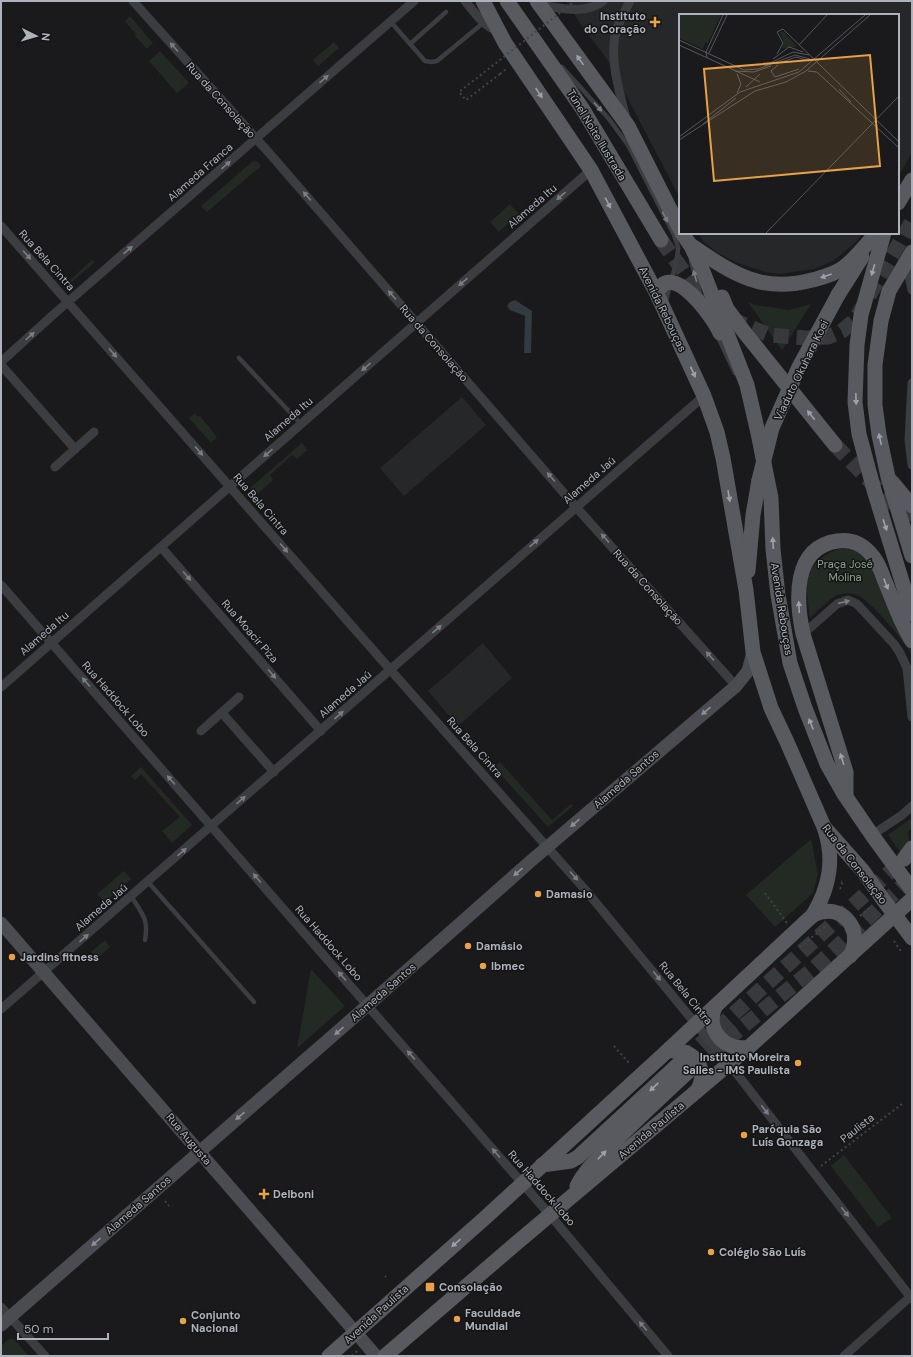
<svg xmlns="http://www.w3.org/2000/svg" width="913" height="1357" font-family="'DM Sans',sans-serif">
<rect width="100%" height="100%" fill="#1a1a1c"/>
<g fill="#262729">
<path d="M566,1h346v152l-14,24v-162h-218v183l-73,-139 -24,-31z"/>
<path d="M698,233h165l-7,9 -23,19 -19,8 -35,5 -14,-2 -30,-10 -17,-9 -14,-11z"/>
<path d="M462,397l24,28 -82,71 -24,-28z"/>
<path d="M483,643l29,35 -54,48 -30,-35z"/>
</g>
<g fill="#222a23">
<path d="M130,16l23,27 -6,6 -12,-13 1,-2 -11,-13z"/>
<path d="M334,42l5,6 -21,18 -5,-6z"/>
<path d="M160,51l29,32 -12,10 -28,-32z"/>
<path d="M253,161l5,1 3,4 -54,46 -6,-6z"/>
<path d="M510,204l9,10 -20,18 -9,-10z"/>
<path d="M92,260l3,2 -23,20 -2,-2z"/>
<path d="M748,302l7,3 34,5 22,-6 -29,46z"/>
<path d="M195,413l2,3h3l17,21 -6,6 -22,-25z"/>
<path d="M302,443l5,7 -10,9 -5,-4 -22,20 3,5 -17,15 -6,-7z"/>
<path d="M843,548l10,2 14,6 41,84 4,15c-9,-15 -38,-51 -53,-59 -6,-3 -14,-4 -21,-1 -9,3 -21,17 -28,23 -3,-25 -9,-48 16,-63 5,-3 11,-6 17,-7z"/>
<path d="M465,702l4,4 -13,11 5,6 -3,3 -8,-10z"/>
<path d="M500,762l52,58 19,-16 2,2 -25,21 -54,-60z"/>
<path d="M141,767l51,58 -20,18 -10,-12 18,-14 -39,-43 -6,6 -4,-4z"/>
<path d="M912,818v10l-4,4 1,9 3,6v21l-24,-33z"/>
<path d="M811,839l7,35 -5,19 -38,34 -29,-32z"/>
<path d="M124,871l7,8 -26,23 -8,-8z"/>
<path d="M105,940l5,7 -13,12 -6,-7z"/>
<path d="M311,969l34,37 -48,42z"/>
<path d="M844,1155l48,63 -14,9 -47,-61z"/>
<path d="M10,1338l4,1 15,17h-28v-10z"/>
</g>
<path fill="#313b40" d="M515,300l17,11 -1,42h-7l1,-37 -15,-6 -3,-4 3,-4z"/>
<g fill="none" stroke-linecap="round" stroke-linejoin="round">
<g stroke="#38393c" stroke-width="15" stroke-dasharray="15 8" stroke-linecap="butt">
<path d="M661,240l41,57 7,5"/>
<path d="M731,319l38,16 37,3 22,-1 14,-6 13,-11 57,-99"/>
<path d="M835,445l77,80"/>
<path d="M683,1060l221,-201"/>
<path d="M691,1069l121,-99 100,-93"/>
</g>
<g stroke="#424448" stroke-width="2" stroke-dasharray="2 3" stroke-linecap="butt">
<path d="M500,74l6,-5"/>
<path d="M840,889l3,-8h-2"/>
<path d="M765,893l22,30"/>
<path d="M860,916l12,-10"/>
<path d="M894,941l6,9 3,-2"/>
<path d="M800,947l26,-21"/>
<path d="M614,1046l15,17"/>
<path d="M821,1166l81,-62"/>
<path d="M165,1201l4,5"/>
<path d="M385,1276l1,1"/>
<path d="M352,1356l5,-5"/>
</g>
<g stroke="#3b3d41" stroke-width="4.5">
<path d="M390,21l35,40 6,1 6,-1 46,-38"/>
<path d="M410,44l36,-32"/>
<path d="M562,67l47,52 19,26 46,90c1,4 3,8 4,12 1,12 -10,41 -12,55"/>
<path d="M691,261l10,36"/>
<path d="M717,335l18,38"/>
<path d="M239,358l62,66"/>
<path d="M148,882l106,120"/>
<path d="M131,896c11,18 18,23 14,44"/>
</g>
<g stroke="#3b3d41" stroke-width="9">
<path d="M133,1l137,153 306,353 160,179"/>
<path d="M465,1c12,14 16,23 34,31"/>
<path d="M540,5c21,3 46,10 63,-4"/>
<path d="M626,119c-6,-27 -16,-56 -11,-83 3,-13 9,-24 15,-35"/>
<path d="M1,226l401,457 186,210 153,186 171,220"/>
<path d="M906,262l6,28"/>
<path d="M1,362l53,-48 360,-313"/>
<path d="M1,365l74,84"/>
<path d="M912,383l-3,57 3,25"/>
<path d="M55,467l39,-35"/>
<path d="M161,547l160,184"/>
<path d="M1,585l549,630 118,141"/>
<path d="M803,634l34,-30 11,-4 9,4 37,40 6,9 7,15 5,49"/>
<path d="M1,687l590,-517"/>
<path d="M222,713l52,59"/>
<path d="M201,731l38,-34"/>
<path d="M872,835l30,-20 10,-9"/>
<path d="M1,1009l703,-613"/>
<path d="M1,1307l44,49"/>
<path d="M844,1356l66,-59"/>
</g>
<g stroke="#4a4c51" stroke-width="13">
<path d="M1,923l375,433"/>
<path d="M1,1325l367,-320 164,-145 204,-174 12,-15 5,-19"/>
</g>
<g stroke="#585a60" stroke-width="15">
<path d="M483,1l22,42 86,127 66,124 47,102 13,36 6,26 23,132 7,62 18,56 16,34 37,85 39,44 19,27 30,40"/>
<path d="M507,1l75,107 79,132"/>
<path d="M537,1l91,125 52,103"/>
<path d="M898,203l14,-23"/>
<path d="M682,233l9,13 11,23 45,116 11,48 13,65 2,51 5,46 12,68 15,45 22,56 17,30 28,41 40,55"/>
<path d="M884,233l-23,82 -4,30 -2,57 4,32 15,56 38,124"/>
<path d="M692,246c40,27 69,48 120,34 11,-3 21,-5 31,-12 13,-10 23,-23 33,-35"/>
<path d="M912,252l-23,39 -8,30 -6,44v40l4,30 9,42 24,79"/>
<path d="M657,294c13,-37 57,24 63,39"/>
<path d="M838,295l24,-38"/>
<path d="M722,297l5,12 18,24 90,112"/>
<path d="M892,482l20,24"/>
<path d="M748,571l5,-56 6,-35"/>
<path d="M846,796v-24l-43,-138c-7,-33 -11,-86 34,-93 13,-2 24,2 33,12 7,7 11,17 14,26 9,21 16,43 28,62"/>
<path d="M904,859l8,-11"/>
<path d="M813,915c28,-14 52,14 37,41"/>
<path d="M715,1007c-10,23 10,45 34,40"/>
<path d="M673,1051c23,-2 36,21 24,40"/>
<path d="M542,1165l29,-4 7,-4 105,-97"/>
<path d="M577,1186c7,-15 20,-26 31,-38 27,-27 55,-53 83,-79"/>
<path d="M329,1356l157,-139 179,-164 148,-138c16,-27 22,-54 12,-85"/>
<path d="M385,1356l128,-110 236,-199 163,-148"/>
</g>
<path stroke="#424448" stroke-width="2" stroke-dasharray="2 3" stroke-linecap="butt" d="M500,74l-34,26 -7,-8 116,-91"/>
<path stroke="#585a60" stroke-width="15" d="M759,480l13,-52 27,-61 39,-72"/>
</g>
<defs><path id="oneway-solid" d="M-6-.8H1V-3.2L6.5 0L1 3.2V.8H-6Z"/></defs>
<g fill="#7a7e84">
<use href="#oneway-solid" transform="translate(174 47) rotate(-132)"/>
<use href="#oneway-solid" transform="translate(324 79) rotate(-41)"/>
<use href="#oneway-solid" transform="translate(598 107) rotate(48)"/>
<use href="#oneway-solid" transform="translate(226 165) rotate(-41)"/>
<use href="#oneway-solid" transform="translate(307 196) rotate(-131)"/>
<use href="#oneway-solid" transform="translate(561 196) rotate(139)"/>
<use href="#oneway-solid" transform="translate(665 217) rotate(63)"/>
<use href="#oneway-solid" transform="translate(128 250) rotate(-41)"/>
<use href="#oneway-solid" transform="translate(27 255) rotate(48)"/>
<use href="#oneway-solid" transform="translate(695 276) rotate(-106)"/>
<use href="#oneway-solid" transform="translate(463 282) rotate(139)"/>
<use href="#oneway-solid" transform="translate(392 295) rotate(-131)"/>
<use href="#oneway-solid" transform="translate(30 336) rotate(-42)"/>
<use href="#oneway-solid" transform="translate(113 353) rotate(49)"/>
<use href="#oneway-solid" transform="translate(366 367) rotate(139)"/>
<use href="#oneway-solid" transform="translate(199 451) rotate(49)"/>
<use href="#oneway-solid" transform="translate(268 453) rotate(139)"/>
<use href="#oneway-solid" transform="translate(551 477) rotate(-131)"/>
<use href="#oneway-solid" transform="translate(605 538) rotate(-132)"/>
<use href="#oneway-solid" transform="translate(534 543) rotate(-41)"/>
<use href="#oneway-solid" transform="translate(284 548) rotate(49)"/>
<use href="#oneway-solid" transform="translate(187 576) rotate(49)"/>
<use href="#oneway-solid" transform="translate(844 602) rotate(-13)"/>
<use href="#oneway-solid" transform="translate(437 629) rotate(-41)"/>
<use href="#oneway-solid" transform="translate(710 656) rotate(-132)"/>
<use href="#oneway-solid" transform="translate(272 674) rotate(49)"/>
<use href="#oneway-solid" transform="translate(86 682) rotate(-131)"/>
<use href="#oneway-solid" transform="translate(339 715) rotate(-41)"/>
<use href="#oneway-solid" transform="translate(171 780) rotate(-131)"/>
<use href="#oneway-solid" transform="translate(241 800) rotate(-41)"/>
<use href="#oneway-solid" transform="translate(182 852) rotate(-41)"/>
<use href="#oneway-solid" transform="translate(574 876) rotate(48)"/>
<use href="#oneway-solid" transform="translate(257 878) rotate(-131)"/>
<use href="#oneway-solid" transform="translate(84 938) rotate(-41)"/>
<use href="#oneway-solid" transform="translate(342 976) rotate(-131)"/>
<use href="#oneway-solid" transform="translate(657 976) rotate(51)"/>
<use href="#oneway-solid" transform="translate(411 1055) rotate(-131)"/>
<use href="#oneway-solid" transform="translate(765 1110) rotate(52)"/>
<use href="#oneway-solid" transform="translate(496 1153) rotate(-131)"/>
<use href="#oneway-solid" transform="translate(845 1212) rotate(52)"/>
<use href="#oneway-solid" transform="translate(643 1326) rotate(-130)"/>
</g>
<g fill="#9da1a9">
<use href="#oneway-solid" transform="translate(580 60) rotate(-126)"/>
<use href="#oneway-solid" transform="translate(539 93) rotate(56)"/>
<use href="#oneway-solid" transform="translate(608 203) rotate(62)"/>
<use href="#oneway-solid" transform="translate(873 270) rotate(106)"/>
<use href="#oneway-solid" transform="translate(826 276) rotate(161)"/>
<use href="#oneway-solid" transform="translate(693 372) rotate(65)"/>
<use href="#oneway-solid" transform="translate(856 399) rotate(88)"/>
<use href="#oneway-solid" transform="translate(811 415) rotate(-129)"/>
<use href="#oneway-solid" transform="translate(880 439) rotate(-102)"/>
<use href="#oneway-solid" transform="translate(729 496) rotate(80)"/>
<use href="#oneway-solid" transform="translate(885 525) rotate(72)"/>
<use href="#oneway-solid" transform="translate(773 543) rotate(-93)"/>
<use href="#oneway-solid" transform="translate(886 584) rotate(68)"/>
<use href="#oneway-solid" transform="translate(799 607) rotate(-93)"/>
<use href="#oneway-solid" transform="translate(811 724) rotate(-112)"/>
<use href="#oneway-solid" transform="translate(842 759) rotate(-108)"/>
<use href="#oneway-solid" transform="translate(654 1087) rotate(137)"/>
<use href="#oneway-solid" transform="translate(602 1155) rotate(-46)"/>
<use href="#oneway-solid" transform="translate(456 1243) rotate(139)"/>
</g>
<g fill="#8b8f96">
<use href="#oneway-solid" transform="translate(706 711) rotate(139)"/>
<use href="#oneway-solid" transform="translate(575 823) rotate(139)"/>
<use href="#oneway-solid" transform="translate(518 872) rotate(139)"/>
<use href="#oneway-solid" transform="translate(339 1031) rotate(139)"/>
<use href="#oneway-solid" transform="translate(240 1116) rotate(139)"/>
<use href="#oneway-solid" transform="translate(96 1242) rotate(139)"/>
</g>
<g fill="#e8a147" stroke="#151517" stroke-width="1.5">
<path d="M653 16h4v4h4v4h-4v4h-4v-4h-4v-4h4z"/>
<circle cx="538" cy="894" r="4"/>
<circle cx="468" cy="946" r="4"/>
<circle cx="12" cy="957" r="4"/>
<circle cx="483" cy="966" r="4"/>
<circle cx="798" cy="1063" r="4"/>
<circle cx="744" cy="1135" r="4"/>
<path d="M262 1188h4v4h4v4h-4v4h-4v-4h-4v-4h4z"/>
<circle cx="711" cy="1252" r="4"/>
<rect x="425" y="1282" width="10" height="10" rx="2"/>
<circle cx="457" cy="1319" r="4"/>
<circle cx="183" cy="1321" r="4"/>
</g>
<g text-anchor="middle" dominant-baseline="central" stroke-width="3" stroke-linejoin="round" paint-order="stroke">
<g font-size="11" font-weight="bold" fill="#aeb3bb" stroke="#151517" text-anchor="start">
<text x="646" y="16" text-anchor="end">Instituto<tspan x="646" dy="13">do Coração</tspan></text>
<text x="546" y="894">Damasio</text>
<text x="476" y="946">Damásio</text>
<text x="20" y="957">Jardins fitness</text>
<text x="491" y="966">Ibmec</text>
<text x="790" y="1057" text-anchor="end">Instituto Moreira<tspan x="790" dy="13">Salles - IMS Paulista</tspan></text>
<text x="752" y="1129">Paróquia São<tspan x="752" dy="13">Luís Gonzaga</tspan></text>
<text x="273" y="1194">Delboni</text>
<text x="719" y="1252">Colégio São Luís</text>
<text x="439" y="1287">Consolação</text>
<text x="465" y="1313">Faculdade<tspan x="465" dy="13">Mundial</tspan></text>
<text x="191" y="1315">Conjunto<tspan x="191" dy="13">Nacional</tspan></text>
</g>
<g font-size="11" fill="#aeb3bb" stroke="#151517">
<text transform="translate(221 100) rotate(48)">Rua da Consolação</text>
<text transform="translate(597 135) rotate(59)">Túnel Noite Ilustrada</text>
<text transform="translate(200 172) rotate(-41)">Alameda Franca</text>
<text transform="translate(532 206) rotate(-41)">Alameda Itu</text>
<text transform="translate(47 260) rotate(48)">Rua Bela Cintra</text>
<text transform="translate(663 309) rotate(64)">Avenida Rebouças</text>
<text transform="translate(434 343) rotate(49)">Rua da Consolação</text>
<text transform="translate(801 370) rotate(-64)">Viaduto Okuhara Koei</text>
<text transform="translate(288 419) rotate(-41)">Alameda Itu</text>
<text transform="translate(589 480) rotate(-41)">Alameda Jaú</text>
<text transform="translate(261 504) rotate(49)">Rua Bela Cintra</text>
<text transform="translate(648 587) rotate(48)">Rua da Consolação</text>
<text transform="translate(782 609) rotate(81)">Avenida Rebouças</text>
<text transform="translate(250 631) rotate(49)">Rua Moacir Piza</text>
<text transform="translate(44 633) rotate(-41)">Alameda Itu</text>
<text transform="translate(345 694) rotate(-41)">Alameda Jaú</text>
<text transform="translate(116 699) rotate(49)">Rua Haddock Lobo</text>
<text transform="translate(475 747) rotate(48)">Rua Bela Cintra</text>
<text transform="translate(626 779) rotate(-41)">Alameda Santos</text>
<text transform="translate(855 864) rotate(52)">Rua da Consolação</text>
<text transform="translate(101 907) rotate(-41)">Alameda Jaú</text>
<text transform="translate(329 943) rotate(49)">Rua Haddock Lobo</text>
<text transform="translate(383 992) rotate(-41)">Alameda Santos</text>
<text transform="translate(686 993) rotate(51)">Rua Bela Cintra</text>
<text transform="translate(857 1128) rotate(-38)">Paulista</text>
<text transform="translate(651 1130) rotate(-40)">Avenida Paulista</text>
<text transform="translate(189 1139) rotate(50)">Rua Augusta</text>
<text transform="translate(542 1188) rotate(49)">Rua Haddock Lobo</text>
<text transform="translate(138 1205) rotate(-41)">Alameda Santos</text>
<text transform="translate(376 1314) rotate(-42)">Avenida Paulista</text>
</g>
<g font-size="11" fill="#87a586" stroke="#151517">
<text x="845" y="564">Praça José<tspan x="845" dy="13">Molina</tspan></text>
</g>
</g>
<g transform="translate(679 14)">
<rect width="220" height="220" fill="#1a1a1c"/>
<path d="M0,1h42l-13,28h-3l-2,6 -24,-11zM101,18h4l13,15 -15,1 2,-6z" fill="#222a23"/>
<path fill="none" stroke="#55575c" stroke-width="1" d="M0,26l65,30 14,-1 37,-14 15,4M0,31l81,37M120,31l28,-30M30,39l18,-38M98,40l6,-11 -6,-11 6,-3 116,113M28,44l-1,-6 17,-37M94,45l16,-12 14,5M97,50l20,-7 13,4M99,51l-7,6 4,6 24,-8M85,52l29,-14 16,3M56,57l19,1 17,-6M129,57l9,1 82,76M58,60l4,10 -4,9M67,73l14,-13M160,75l12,13M24,110l33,-26M0,123l61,-45 59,-20 66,-57M0,126l76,-49 31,-9 20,-11 64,-56M87,219l133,-137"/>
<path fill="#e8a147" fill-opacity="0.15" stroke="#e8a147" stroke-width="2" d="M191,41l10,111 -166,15 -10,-112z"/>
<rect width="220" height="220" fill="none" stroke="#aeb3bb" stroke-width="2"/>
</g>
<rect width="913" height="1357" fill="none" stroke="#aeb3bb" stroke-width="4"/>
<g transform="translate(36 36) rotate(95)" stroke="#151517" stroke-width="3" paint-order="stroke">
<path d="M0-3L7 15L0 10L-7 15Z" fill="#aeb3bb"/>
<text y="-6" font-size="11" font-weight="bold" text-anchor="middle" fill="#aeb3bb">N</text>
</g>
<path d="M18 1333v6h90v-6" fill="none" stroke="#aeb3bb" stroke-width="2"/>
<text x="24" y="1333" font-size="12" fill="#aeb3bb" stroke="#151517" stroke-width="3" paint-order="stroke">50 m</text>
</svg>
